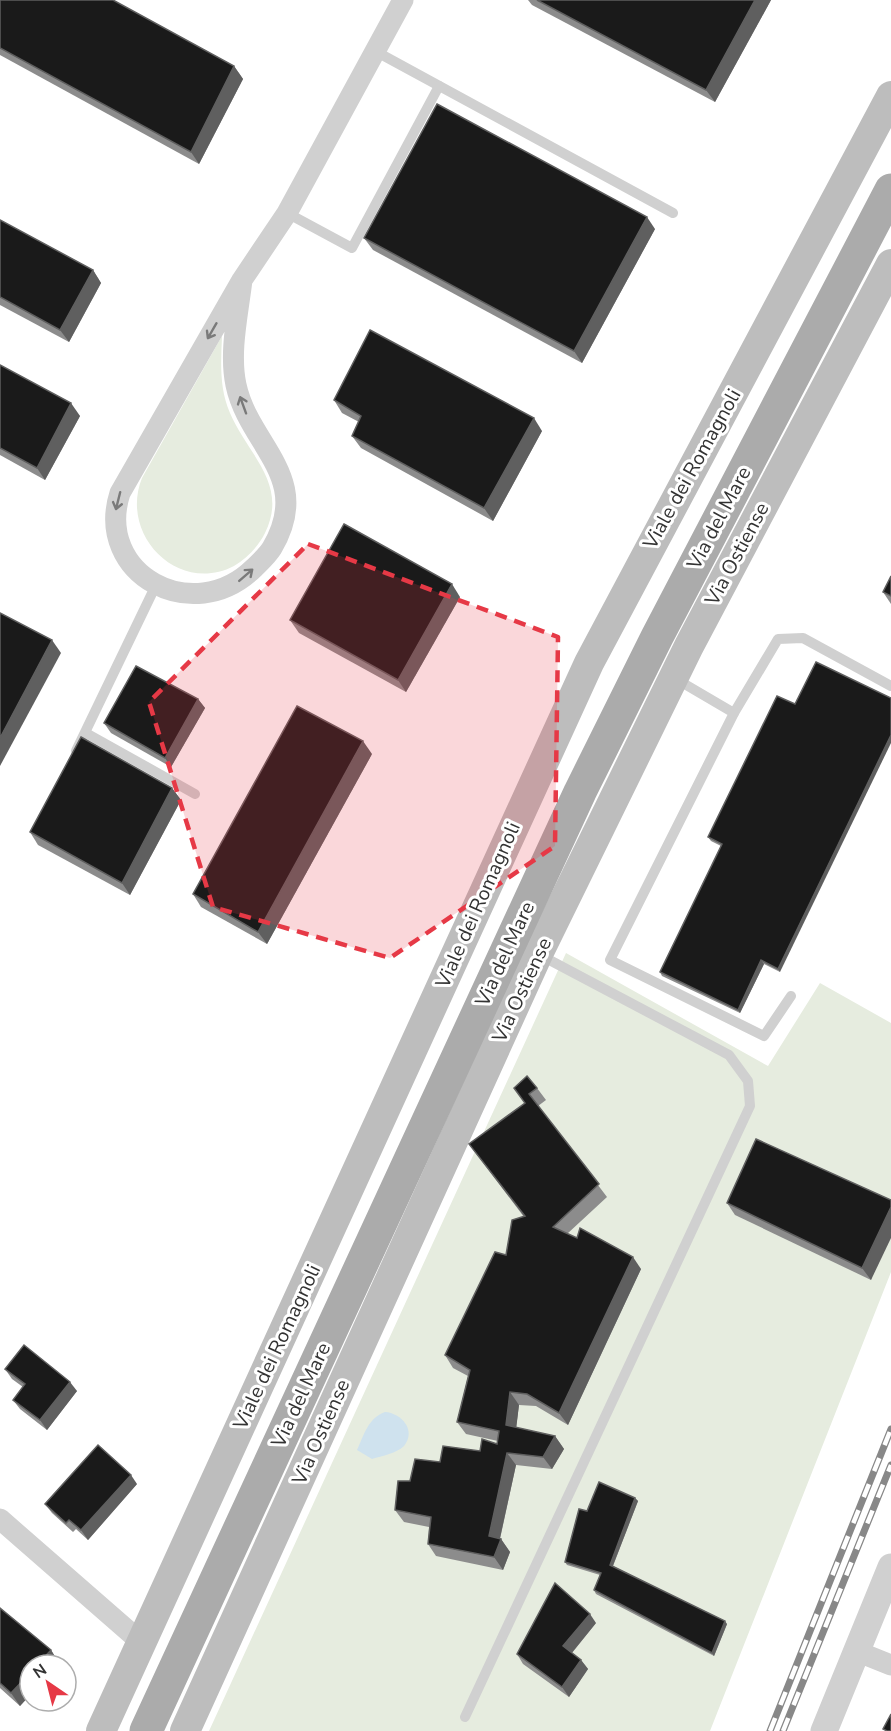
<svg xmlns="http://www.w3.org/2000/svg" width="891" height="1731" font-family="'Nunito Sans',sans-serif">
<rect width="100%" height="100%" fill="#fff"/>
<g fill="#e6ecdf">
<path d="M222,336c-1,26 -3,52 8,77 18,42 59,71 35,120 -7,14 -18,25 -31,33 -56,29 -115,-31 -92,-88z"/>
<path d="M566,953l202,113 52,-83 71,40v249l-181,459h-501z"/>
</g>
<path fill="#cfe2ee" d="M385,1412c16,1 32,18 19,34 -7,7 -22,10 -32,13l-15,-9c7,-15 11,-32 28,-38z"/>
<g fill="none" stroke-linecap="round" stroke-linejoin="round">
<g stroke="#d0d0d0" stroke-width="10">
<path d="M375,51l298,162"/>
<path d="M287,213l65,35 87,-162"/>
<path d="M676,679l58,34 -124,247 154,76 27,-40"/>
<path d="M734,713l44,-74 25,-1 88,48"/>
<path d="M86,733l109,61"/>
<path d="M76,751l80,-166"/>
<path d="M465,1717l285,-611 -2,-25 -19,-26 -189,-100"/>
</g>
<g stroke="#d0d0d0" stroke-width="21">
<path d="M242,280c-4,34 -13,72 -6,105 13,61 78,92 36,163 -5,8 -12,14 -18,20 -61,60 -160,6 -134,-75l122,-213 45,-67 116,-213"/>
<path d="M0,1519l142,124"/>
<path d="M856,1651l35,14"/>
</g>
<path stroke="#d0d0d0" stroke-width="27" d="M824,1731l67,-164"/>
<g stroke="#bdbdbd" stroke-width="30">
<path d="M101,1731l488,-1068 302,-567"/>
<path d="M185,1731l353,-777 151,-308 202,-382"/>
</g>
<path stroke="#ababab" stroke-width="33" d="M146,1731l434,-939 77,-155 234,-447"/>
<g stroke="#888" stroke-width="7">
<g id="rail">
<path d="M770,1731l121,-302"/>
<path d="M783,1731l108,-266"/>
</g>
</g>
<use href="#rail" stroke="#fff" stroke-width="4.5" stroke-dasharray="14" stroke-linecap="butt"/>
</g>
<g fill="#8c8c8c">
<path d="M0,0l234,66 9,13 -44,85 -199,-109z"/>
<path d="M528,0h243l-56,102 -183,-97z"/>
<path d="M0,220l93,50 8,13 -32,59 -69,-37z"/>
<path d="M655,229l-73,134 -209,-113 -9,-12z"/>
<path d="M0,365l80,51 -35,64 -45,-25z"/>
<path d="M334,400l208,31 -49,90 -132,-73 -9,-12 7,-14 -17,-9z"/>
<path d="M891,576v28l-8,-12z"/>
<path d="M460,597l-54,95 -107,-59 -9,-13z"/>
<path d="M777,696l3,276 -16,-8 -24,49 -78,-37 -2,-4 61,-126 -10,-5 -3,-4z"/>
<path d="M198,699l7,9 -34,59 -60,-34 -7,-10z"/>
<path d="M372,754l-105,190 -66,-37 -8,-13z"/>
<path d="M172,788l9,12 -51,95 -92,-50 -8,-13z"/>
<path d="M514,1088h23l9,12 -8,6 69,91 -40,37 74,35 -73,156 -32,-19 -17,-1 -3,23 39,8 9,13 -12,20 -36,-4 -16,74h1l9,13 -7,18 -67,-14 -8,-12 1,-17 -25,-5 -9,-12 15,-29 30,-19 40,-11 17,-7 1,-3 -32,-7 -9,-12 11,-46 -15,-8 -8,-13 61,-100 18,-38 -55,-73 56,-41z"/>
<path d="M891,1200l-20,80 -136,-65 -8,-12z"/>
<path d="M5,1369l72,22 -30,39 -27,-21 -7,-9 10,-13 -11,-8z"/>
<path d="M137,1484l-49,56 -12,-11 -3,3 -21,-19 -7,-9z"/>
<path d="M635,1498l3,3 -25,65 114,58 -13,32 -118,-62 -2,-4 6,-15 -33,-10 -2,-3 22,-51z"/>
<path d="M0,1608l51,42 8,13 -29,2v30l-10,11 -20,-18z"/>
<path d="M596,1623l-24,30 9,7 7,9 -19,28 -46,-33 -6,-10z"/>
</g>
<g fill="#5f5f5f">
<path d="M755,0h16l-56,102 -9,-12z"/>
<path d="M234,66l9,13 -44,85 -8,-12z"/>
<path d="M647,217l8,12 -73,134 -8,-12z"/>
<path d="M93,270l8,13 -32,59 -9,-12z"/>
<path d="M71,403l9,13 -35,64 -8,-12z"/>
<path d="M534,418l8,13 -49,90 -9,-13z"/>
<path d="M452,584l8,13 -54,95 -8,-12z"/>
<path d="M52,640l9,13 -61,113v-28z"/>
<path d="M198,699l7,9 -34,59 -6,-9z"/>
<path d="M891,735v8l-111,229 -2,-3z"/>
<path d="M363,741l9,13 -105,190 -9,-12z"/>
<path d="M172,788l9,12 -51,95 -8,-12z"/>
<path d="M761,960l3,4 -24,49 -2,-3z"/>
<path d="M891,1207v31l-20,42 -9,-12z"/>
<path d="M633,1257l8,12 -73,156 -9,-12z"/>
<path d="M70,1382l7,9 -30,39 -7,-10z"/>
<path d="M510,1392l9,13 -4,33 -9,-13z"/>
<path d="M555,1436l9,13 -12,20 -9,-12z"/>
<path d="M507,1453l9,12 -18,82 3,-8 9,13 -7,18 -9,-13 -5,-21z"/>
<path d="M131,1475l6,9 -49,56 -7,-10z"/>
<path d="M635,1498l3,3 -26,67 -2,-3z"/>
<path d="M590,1614l6,9 -26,32 -7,-9z"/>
<path d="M725,1621l2,3 -13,32 -2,-3z"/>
<path d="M51,1650l8,13 -2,2h-20z"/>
<path d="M581,1660l7,9 -19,28 -7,-10z"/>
<path d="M30,1673v22l-10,11 -9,-13z"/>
</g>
<g fill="#1a1a1a" stroke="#5f5f5f" stroke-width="1.5">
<path d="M0,0h113l121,66 -43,86 -191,-104z"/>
<path d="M537,0h218l-49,90z"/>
<path d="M437,104l210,113 -73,134 -210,-113z"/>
<path d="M0,220l93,50 -33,60 -60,-33z"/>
<path d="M370,330l164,88 -50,90 -132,-72 9,-20 -27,-16z"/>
<path d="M0,365l71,38 -34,65 -37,-20z"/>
<path d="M344,524l108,60 -54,96 -108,-60z"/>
<path d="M891,576v20l-8,-4z"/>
<path d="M0,613l52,27 -52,98z"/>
<path d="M816,662l75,36v37l-113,234 -17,-9 -23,50 -78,-38 62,-128 -14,-7 69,-141 18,8z"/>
<path d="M136,666l62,33 -33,59 -61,-35z"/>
<path d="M297,706l66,35 -105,191 -65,-38z"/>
<path d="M81,737l91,51 -50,95 -92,-51z"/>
<path d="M527,1076l10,12 -8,6 70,90 -46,43 24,11 3,-10 53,29 -74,156 -32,-19 -17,-2 -4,33 49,11 -12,21 -36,-4 -18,83 12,3 -7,18 -66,-13 3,-27 -36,-7 3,-29h12l5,-22 25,3 3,-16 37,5 2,-12 15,5 2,-13 -42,-9 13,-52 -25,-15 50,-103 11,3 6,-35 13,-4 -56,-72 56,-41 -11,-15z"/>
<path d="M756,1139l135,61v7l-29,61 -135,-65z"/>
<path d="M24,1345l46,37 -30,38 -27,-20 12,-16 -20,-15z"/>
<path d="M98,1445l33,30 -50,55 -12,-10 -3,3 -21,-19z"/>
<path d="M599,1482l36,16 -25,67 115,56 -13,32 -118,-63 7,-17 -36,-11 14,-53 8,2z"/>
<path d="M555,1583l35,31 -27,32 18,14 -19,27 -45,-33z"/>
<path d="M0,1608l51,42 -14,15h-7v8l-19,20 -11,-10z"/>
<path d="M891,1714v17h-4l-4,-2z"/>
</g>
<defs><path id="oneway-shaft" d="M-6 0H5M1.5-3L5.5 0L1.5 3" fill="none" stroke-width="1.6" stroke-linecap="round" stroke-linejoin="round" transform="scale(1.5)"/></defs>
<g stroke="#7a7a7a">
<use href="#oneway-shaft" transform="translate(212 331) rotate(120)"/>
<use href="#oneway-shaft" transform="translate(243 405) rotate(-110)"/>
<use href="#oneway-shaft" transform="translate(118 501) rotate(104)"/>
<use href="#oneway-shaft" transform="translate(246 575) rotate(-41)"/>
</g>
<path fill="#e63946" fill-opacity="0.2" stroke="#e63946" stroke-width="4.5" stroke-dasharray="12 8" stroke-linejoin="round" d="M308,544l250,93 -3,209 -165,112 -177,-51 -64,-205z"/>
<g text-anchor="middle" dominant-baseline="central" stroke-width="6" stroke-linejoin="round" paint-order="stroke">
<g font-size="20" fill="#333" stroke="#fff">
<text transform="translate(692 469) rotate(-61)">Viale dei Romagnoli</text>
<text transform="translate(719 518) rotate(-62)">Via del Mare</text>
<text transform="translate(737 554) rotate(-62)">Via Ostiense</text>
<text transform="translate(478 905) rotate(-66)">Viale dei Romagnoli</text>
<text transform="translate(505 954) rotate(-65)">Via del Mare</text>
<text transform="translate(522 990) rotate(-65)">Via Ostiense</text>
<text transform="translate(277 1347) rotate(-65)">Viale dei Romagnoli</text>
<text transform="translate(301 1395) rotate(-65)">Via del Mare</text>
<text transform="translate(321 1432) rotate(-66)">Via Ostiense</text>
</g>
</g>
<g transform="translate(48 1683) rotate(325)"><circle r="28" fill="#ffffff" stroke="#adadad" stroke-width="1.5"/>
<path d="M0-4.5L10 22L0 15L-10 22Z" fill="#e63946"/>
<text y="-9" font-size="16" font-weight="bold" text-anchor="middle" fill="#333333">N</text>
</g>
</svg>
